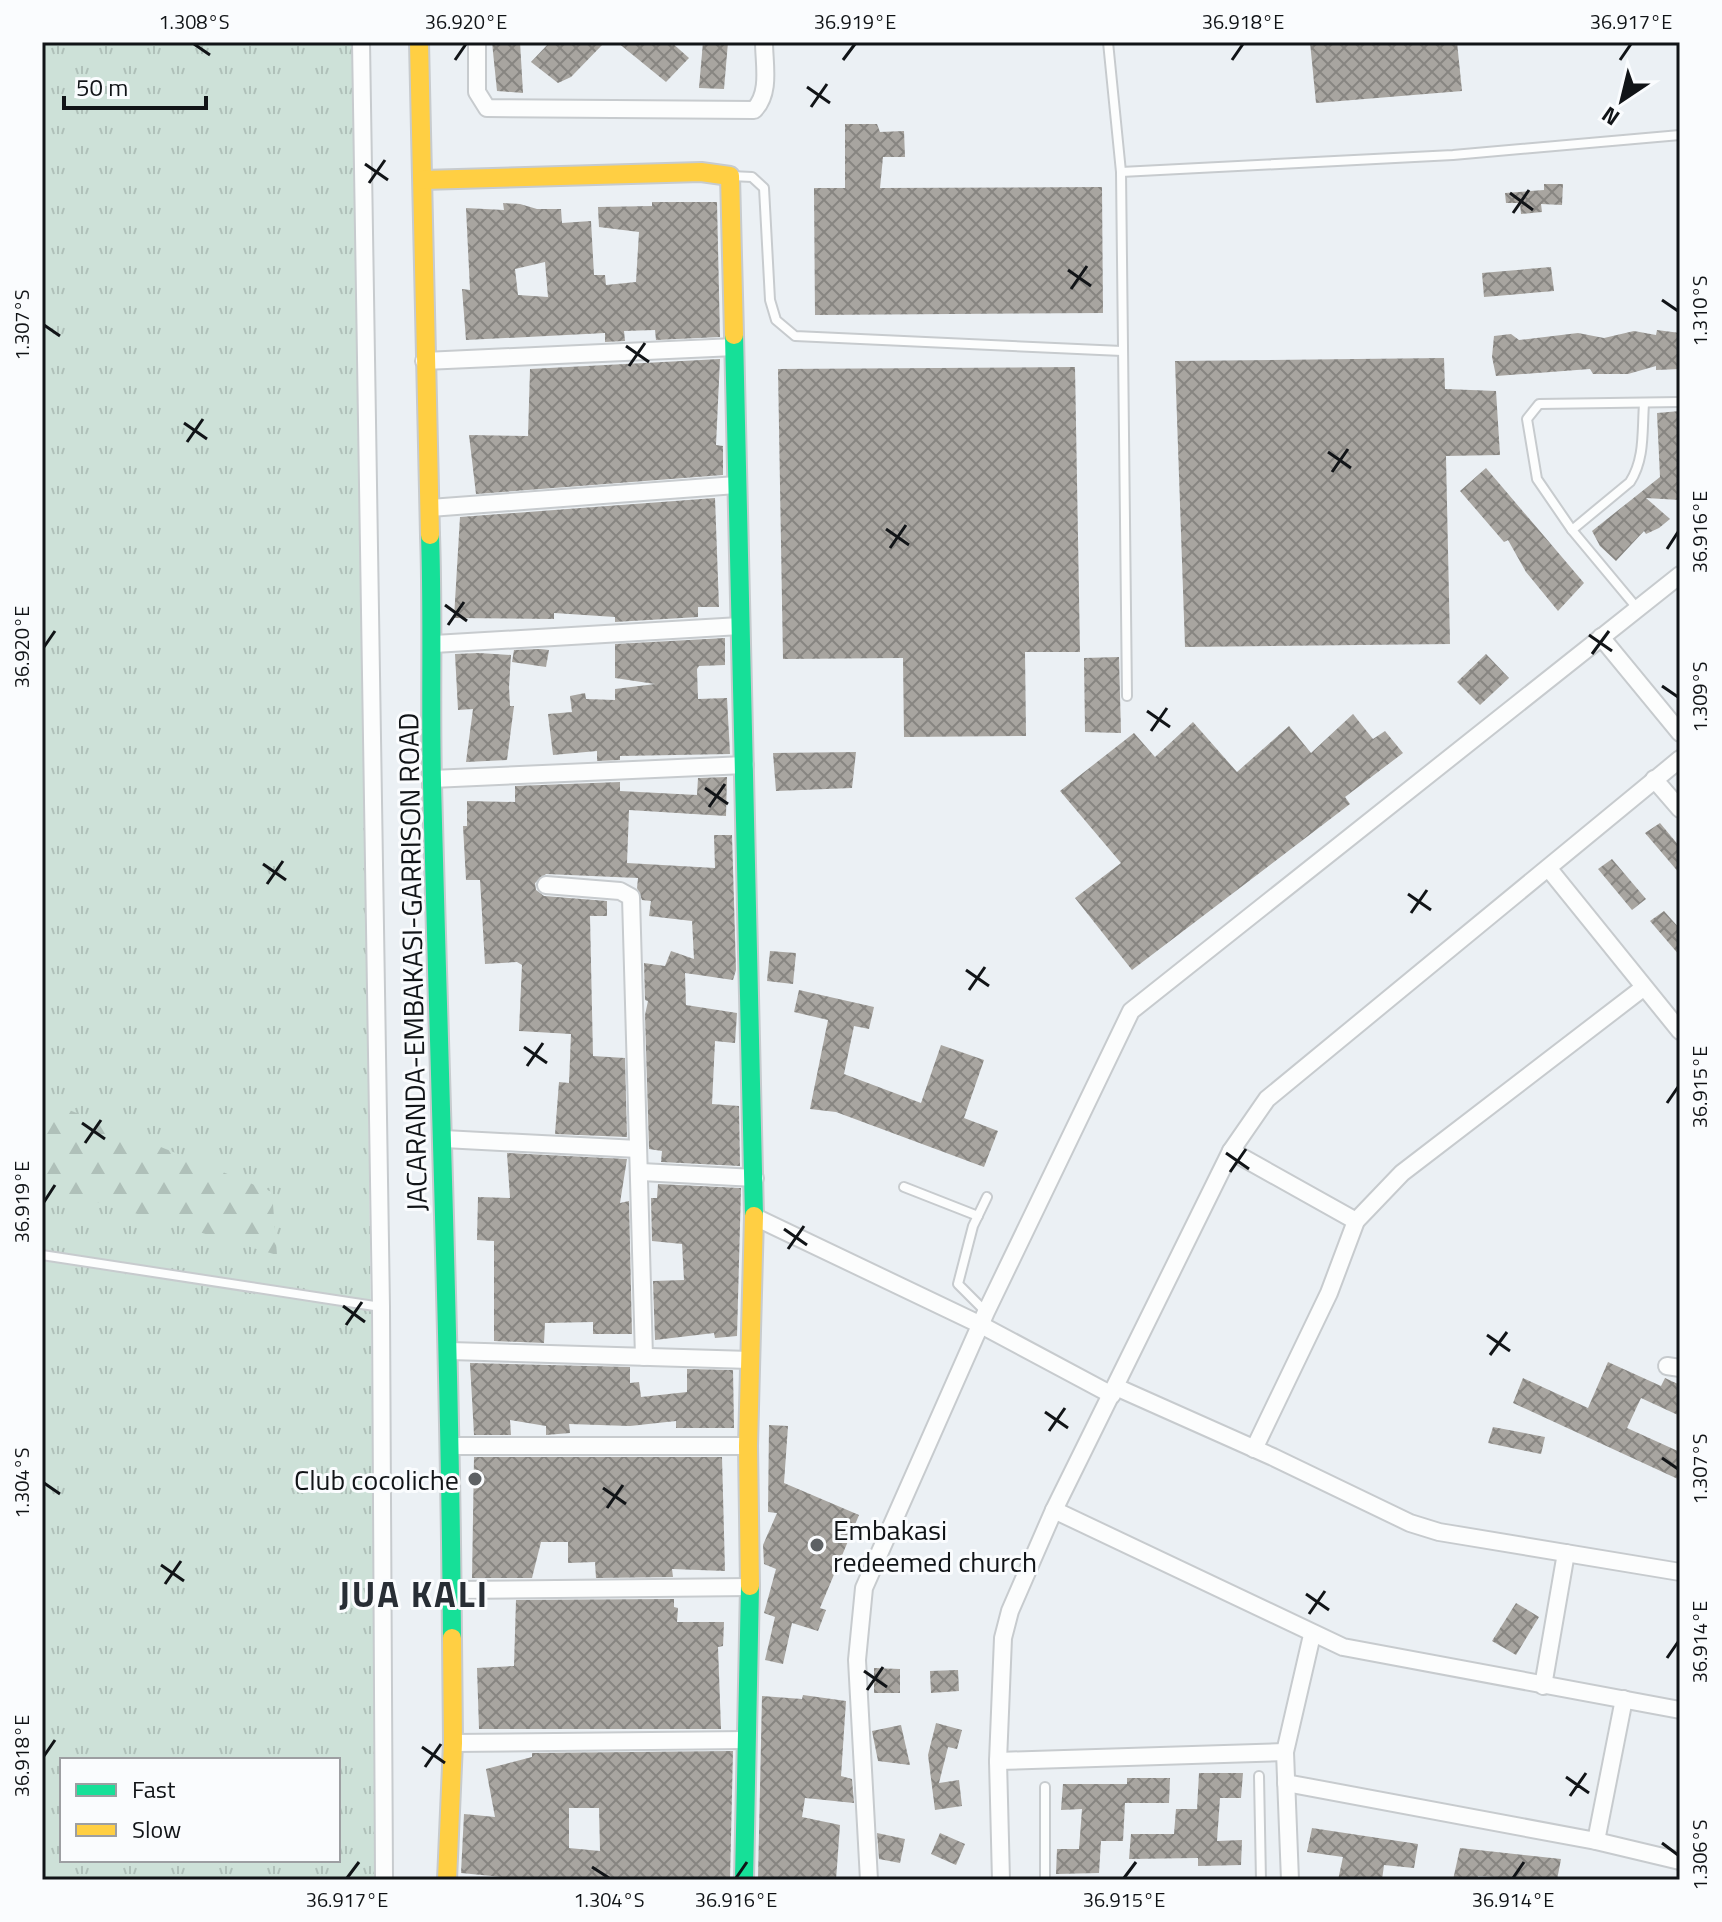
<svg xmlns="http://www.w3.org/2000/svg" width="1722" height="1922" font-family="'Titillium Web',sans-serif">
<defs>
<pattern id="grass-tufts" width="24" height="20" patternUnits="userSpaceOnUse" patternTransform="scale(2)"><rect width="24" height="20" fill="#cde1d8"/><path d="M3 7l-1-3M5 7V3M7 7l1-3M15 17l-1-3M17 17v-4M19 17l1-3" fill="none" stroke="#afc0b9"/></pattern>
<pattern id="forest-firs" width="22" height="20" patternUnits="userSpaceOnUse" patternTransform="scale(2)"><rect width="22" height="20" fill="#cde1d8"/><path d="M5 1l3.5 6h-7zM16 11l3.5 6h-7z" fill="#afc0b9"/></pattern>
<pattern id="building-cross-hatch" width="8" height="8" patternUnits="userSpaceOnUse" patternTransform="scale(2)"><rect width="8" height="8" fill="#a8a5a0"/><path d="M0 0l8 8M0 8l8-8" fill="none" stroke="#878581"/></pattern>
</defs>
<rect width="100%" height="100%" fill="#ebf0f4"/>
<path fill="url(#grass-tufts)" fill-rule="evenodd" d="M42,42h313l23,1838h-336zM62,1760h276v100h-276z"/>
<path fill="url(#forest-firs)" d="M42,1099l230,93 5,63 -235,-69z"/>
<g fill="url(#building-cross-hatch)" fill-rule="evenodd">
<path d="M492,42h28l3,51 -26,-2z"/>
<path d="M550,42h55l-34,35 -13,6 -27,-21z"/>
<path d="M617,42h54l18,16 -23,24z"/>
<path d="M703,42h25l-4,47 -25,-1z"/>
<path d="M1310,42h147l5,49 -146,12z"/>
<path d="M845,124h32l3,8 24,-1 1,26h-22l-3,31 222,-1 1,126 -288,2 -1,-127h31z"/>
<path d="M1544,184h19l-1,21 -21,-1 1,8 -21,2 -1,-11h-14l-1,-10 39,-3z"/>
<path d="M652,202h65l3,135 -64,3 -1,-10 -31,1 1,10 -20,1v-9l-139,7 -4,-51 8,1 -4,-82 38,2 -1,-7 17,1 17,5h24l1,14 29,-2 3,54h11l1,10 30,-3 3,-50 -40,-5 -1,-20 54,-1zM545,262l3,35 -30,-2 -3,-26z"/>
<path d="M1551,267l3,24 -70,6 -2,-24z"/>
<path d="M1657,330l23,3v36l-24,1v-4l-28,8h-35l-3,-5 -94,7 -4,-19 2,-21 17,-2 8,6 59,-7 26,5 30,-7 22,4z"/>
<path d="M1444,358l1,31 51,2 4,64 -54,1 4,188 -265,3 -10,-286z"/>
<path d="M720,359l-4,86 7,1v29l-247,19 -7,-59 59,1 2,-67z"/>
<path d="M1075,367l5,285h-55l1,84 -122,1 -1,-79 -120,1 -5,-290z"/>
<path d="M1680,411v89l-34,-2 24,21 -11,9 -13,6 -2,-3 -28,30 -16,-15 -8,-15 68,-54 -3,-64z"/>
<path d="M1486,468l98,115 -26,28 -32,-39 -18,-32 -4,2 -44,-51z"/>
<path d="M715,498l4,109h-21v10l-83,5v-5l-61,-4v6l-100,-1 6,-101z"/>
<path d="M725,638v27l-26,1 -2,3 1,30 29,-1 3,56 -110,2v4l-23,1v-10l-44,4 -5,-41 24,-2 -2,-16 15,-3 1,6 29,1v-11l40,-5 -40,-6v-34z"/>
<path d="M540,649l9,1 -3,17 -34,-5 2,-12z"/>
<path d="M479,653l32,2 -2,32 1,19h4l-7,54 -41,2 7,-53 -15,1 -3,-56z"/>
<path d="M1486,654l23,24 -29,27 -23,-23z"/>
<path d="M1119,657l2,76 -36,-1 -1,-74z"/>
<path d="M1353,714l20,25 12,-8 18,22 -58,44 5,7 -218,166 -57,-72 46,-35 -61,-72 74,-58 21,24 38,-35 44,50 52,-46 22,27z"/>
<path d="M856,752l-4,36 -76,3 -3,-38z"/>
<path d="M727,777l-1,39 -97,-6 -2,53 88,5 -1,-33h18l4,135 -3,10 -48,-7 1,32 51,8 -2,30 -20,-2 -3,63 27,2 1,60 -79,-4 1,-11 -13,-2 -4,-134 3,-14 -3,-1 -1,-37 21,3 6,-15 23,8 -2,-38 -43,-5 2,-15 -9,-1 -5,-12 1,-10 -92,-4 -11,9 1,7 8,6 63,5v15h-17l3,140 32,2 2,79 -72,-3 4,-52 10,1 2,-49 -52,-3 3,-66 -5,-3 -32,2 -5,-84h-14l-3,-54h4v-25l48,1v-16l105,-4v9l77,4 1,-17z"/>
<path d="M1660,823l20,24v27l-35,-41z"/>
<path d="M1612,859l34,40 -14,11 -34,-41z"/>
<path d="M1664,911l16,18v27l-30,-35z"/>
<path d="M770,951l26,2 -3,31 -26,-3z"/>
<path d="M799,990l75,17 -5,22 -15,-3 -10,48 77,29 20,-58 43,15 -20,58 34,13 -14,36 -148,-55 -26,-3 18,-89 -34,-8z"/>
<path d="M507,1153l120,6 -7,44 9,-2 3,133h-39v-12l-48,1 -1,20 -50,-2v-100l-17,-1 1,-43 32,1z"/>
<path d="M658,1184l83,4 -4,148 -22,2 -1,-5 -59,7 -2,-59 31,-1 -2,-36 -30,-3 -1,-43h6z"/>
<path d="M1608,1362l53,24 4,-8 15,7v31l-39,-18 -14,30 53,24v28l-167,-77 10,-25 65,30z"/>
<path d="M470,1363l160,4v16l9,-1 2,15 46,-5v-23l46,1 1,58h-58v-7l-46,5 -61,-2 1,9 -24,2v-9l-36,-6 1,15h-37z"/>
<path d="M769,1425l19,1 -4,57 75,32 -39,93 6,2 -8,21 -26,-8 -9,41 -18,-4 10,-43 -11,-4 12,-44 -12,-5 -1,-19 14,-32 -9,-1z"/>
<path d="M1493,1427l52,10 -4,17 -53,-11z"/>
<path d="M474,1457h248l3,114 -53,-2 1,8 -77,1 -1,-16 -27,1v-21h-27l-9,36h-60z"/>
<path d="M674,1599v8l4,1 -1,14h47l-1,24 -5,1 3,82h-242l-2,-61 37,-2 2,-66z"/>
<path d="M1516,1603l23,14 -23,38 -24,-14z"/>
<path d="M874,1668l26,1v24h-26z"/>
<path d="M958,1670l1,21 -28,2 -1,-22z"/>
<path d="M803,1695l43,6 -5,75 11,3 2,24 -49,-5 -3,19 38,8 -4,55 -78,-1 4,-183 40,3z"/>
<path d="M936,1723l26,7 -5,19 -9,-2 -9,36 20,-3 3,26 -27,4 -7,-55z"/>
<path d="M901,1725l9,40 -32,-4 -6,-30z"/>
<path d="M733,1751l-3,129h-227l-1,-3 -41,-4 3,-59 31,3 -9,-48 46,-12v-4zM569,1808h30l1,43 -31,-3z"/>
<path d="M1199,1773h44l-2,25h-21l-3,43 25,-1 -1,25 -43,1v-8l-69,1 2,-25h43l2,-25h21z"/>
<path d="M1127,1778h43l-1,25h-44l-2,38h-22l-2,32 -43,1 1,-25h22l3,-40 -21,1 2,-26h64z"/>
<path d="M1312,1828l106,16 -4,24 -30,-3 -2,15h-44l5,-23 -36,-5z"/>
<path d="M877,1833l28,6 -5,24 -21,-4z"/>
<path d="M940,1833l25,11 -9,21 -25,-11z"/>
<path d="M1460,1848l101,11 -4,21 -79,-4 -1,4h-24z"/>
</g>
<g fill="none" stroke-linecap="round" stroke-linejoin="round">
<g stroke="#c7cbce" stroke-width="12">
<g id="lane">
<path d="M1108,42l13,130 6,524"/>
<path d="M1121,172l332,-17 227,-20"/>
<path d="M731,176l21,1 12,11 6,112 6,20 19,16 327,15"/>
<path d="M1572,530l58,-48c15,-23 12,-51 14,-78"/>
<path d="M1637,608l-65,-78 -35,-51 -10,-60 12,-15 141,-2"/>
<path d="M904,1187l74,29"/>
<path d="M42,1255l339,52"/>
<path d="M986,1312l-28,-28 15,-58 14,-29"/>
<path d="M1259,1776l2,104"/>
<path d="M1045,1787v93"/>
</g>
</g>
<g stroke="#c7cbce" stroke-width="20">
<g id="street">
<path d="M361,42l20,1265 3,573"/>
<path d="M477,42v50l10,16 267,2c17,-17 10,-46 10,-68"/>
<path d="M424,361l311,-14"/>
<path d="M430,508l306,-23"/>
<path d="M1601,637l79,96"/>
<path d="M434,644l306,-18"/>
<path d="M432,779l313,-14"/>
<path d="M1654,779l26,30"/>
<path d="M1549,869l131,162"/>
<path d="M546,885l74,6 11,6 13,460"/>
<path d="M444,1139l194,10"/>
<path d="M1231,1151l125,70"/>
<path d="M641,1172l114,6"/>
<path d="M755,1217l226,108 131,70"/>
<path d="M450,1351l300,9"/>
<path d="M1667,1366l13,2"/>
<path d="M1116,1387l157,70 137,66 29,9 241,40"/>
<path d="M449,1446h299"/>
<path d="M1254,1449l75,-156 27,-72 46,-48 241,-185"/>
<path d="M1054,1510l289,137 337,63"/>
<path d="M453,1590l297,-3"/>
<path d="M1543,1686l23,-133"/>
<path d="M453,1743l293,-3"/>
<path d="M998,1761l287,-9"/>
<path d="M1286,1783l310,58 84,20"/>
<path d="M1596,1841l28,-142"/>
<path d="M869,1880l-12,-220 7,-72 122,-276 145,-301 549,-436"/>
<path d="M1001,1880l-3,-119 5,-123 7,-27 44,-101 177,-359 36,-52 413,-340"/>
<path d="M1290,1880l-5,-128 27,-117"/>
</g>
</g>
<g stroke="#c7cbce" stroke-width="22">
<g id="fast">
<path d="M734,335l20,881"/>
<path d="M430,535c3,83 0,166 2,248 7,286 18,570 20,855"/>
<path d="M744,1880l6,-294"/>
</g>
</g>
<g stroke="#c7cbce" stroke-width="22">
<g id="slow">
<path d="M419,42l11,493"/>
<path d="M423,180l278,-8 29,4 4,159"/>
<path d="M750,1586l-2,-140 6,-230"/>
<path d="M447,1880l6,-137 -1,-105"/>
</g>
</g>
<use href="#lane" stroke="#fcfdfd" stroke-width="8"/>
<use href="#street" stroke="#fcfdfd" stroke-width="16"/>
<use href="#fast" stroke="#16e098" stroke-width="18"/>
<use href="#slow" stroke="#ffcf43" stroke-width="18"/>
</g>
<path fill="none" stroke="#111417" stroke-width="3" d="M194,44l16,11M455,60l11,-16M843,60l12,-16M1232,60l11,-16M1620,60l11,-16M807,87l23,16M811,107l16,-23M365,164l23,16M369,183l16,-23M1510,193l23,17M1513,213l16,-23M1068,270l23,16M1071,289l16,-23M1662,300l16,11M44,325l16,11M626,346l23,16M629,366l16,-23M184,423l23,16M187,442l16,-23M1328,452l23,16M1332,472l16,-23M886,529l23,16M890,548l16,-23M1667,549l11,-17M445,605l22,16M448,625l16,-23M1589,635l23,16M44,647l11,-16M1592,654l17,-23M1662,686l16,11M1147,711l23,16M1151,731l16,-23M705,788l23,16M709,807l16,-23M263,864l23,16M267,884l16,-23M1408,894l23,16M1411,913l16,-23M966,970l23,16M969,990l16,-23M524,1047l23,16M527,1066l16,-23M1667,1103l11,-16M82,1123l23,16M85,1143l16,-23M1226,1153l23,16M1230,1172l16,-23M44,1202l11,-17M784,1229l23,16M788,1249l16,-23M343,1306l22,16M346,1325l16,-23M1487,1335l23,16M1490,1355l17,-23M1045,1412l23,16M1049,1431l16,-23M1662,1458l16,11M44,1483l16,11M603,1488l23,16M607,1508l16,-23M161,1565l23,16M165,1584l16,-23M1306,1594l23,16M1309,1614l16,-23M1667,1658l11,-16M864,1671l23,16M867,1690l16,-23M422,1747l23,16M44,1756l11,-16M425,1767l16,-23M1566,1777l23,16M1570,1796l16,-23M1662,1843l16,12M592,1867l17,11M347,1878l12,-16M736,1878l11,-16M1124,1878l12,-16M1513,1878l11,-16"/>
<g fill="#5d6164" stroke="#fafcfe" stroke-width="3">
<circle cx="475" cy="1479" r="8"/>
<circle cx="817" cy="1545" r="8"/>
</g>
<g text-anchor="middle" dominant-baseline="central" stroke-width="6" stroke-linejoin="round" paint-order="stroke">
<g font-size="28" fill="#111417" stroke="#fafcfe">
<text transform="translate(412 962) rotate(-91)">JACARANDA-EMBAKASI-GARRISON ROAD</text>
</g>
<g font-size="28" fill="#111417" stroke="#fafcfe" text-anchor="end">
<text x="459" y="1479">Club cocoliche</text>
<text x="833" y="1529" text-anchor="start">Embakasi<tspan x="833" dy="32">redeemed church</tspan></text>
</g>
<g font-size="36" font-weight="bold" letter-spacing="2" fill="#282e35" stroke="#fafcfe">
<text x="414" y="1593">JUA KALI</text>
</g>
</g>
<rect width="1722" height="1922" fill="none" stroke="#fafcfe" stroke-width="88"/>
<rect x="60" y="1758" width="280" height="104" fill="#fafcfe" stroke="#9d9fa2" stroke-width="2"/>
<rect x="76" y="1784" width="40" height="12" fill="#16e098" stroke="#9d9fa2" stroke-width="2"/>
<text x="132" y="1798" font-size="24" fill="#111417">Fast</text>
<rect x="76" y="1824" width="40" height="12" fill="#ffcf43" stroke="#9d9fa2" stroke-width="2"/>
<text x="132" y="1838" font-size="24" fill="#111417">Slow</text>
<g transform="translate(1622 100) rotate(215)" stroke="#fafcfe" stroke-width="6" paint-order="stroke">
<path d="M0-6L14 30L0 20L-14 30Z" fill="#111417"/>
<text y="-12" font-size="22" font-weight="bold" text-anchor="middle" fill="#111417">N</text>
</g>
<path d="M64 96v12h142v-12" fill="none" stroke="#111417" stroke-width="4"/>
<text x="76" y="96" font-size="24" fill="#111417" stroke="#fafcfe" stroke-width="6" paint-order="stroke">50 m</text>
<rect x="44" y="44" width="1634" height="1834" fill="none" stroke="#111417" stroke-width="3"/>
<g font-size="20" text-anchor="middle" fill="#111417">
<text x="194" y="29">1.308°S</text>
<text x="466" y="29">36.920°E</text>
<text x="855" y="29">36.919°E</text>
<text x="1243" y="29">36.918°E</text>
<text x="1631" y="29">36.917°E</text>
<text transform="translate(1700 311) rotate(-90)" y="7">1.310°S</text>
<text transform="translate(22 325) rotate(-90)" y="7">1.307°S</text>
<text transform="translate(1700 532) rotate(-90)" y="7">36.916°E</text>
<text transform="translate(22 647) rotate(-90)" y="7">36.920°E</text>
<text transform="translate(1700 697) rotate(-90)" y="7">1.309°S</text>
<text transform="translate(1700 1087) rotate(-90)" y="7">36.915°E</text>
<text transform="translate(22 1202) rotate(-90)" y="7">36.919°E</text>
<text transform="translate(1700 1469) rotate(-90)" y="7">1.307°S</text>
<text transform="translate(22 1483) rotate(-90)" y="7">1.304°S</text>
<text transform="translate(1700 1642) rotate(-90)" y="7">36.914°E</text>
<text transform="translate(22 1756) rotate(-90)" y="7">36.918°E</text>
<text transform="translate(1700 1855) rotate(-90)" y="7">1.306°S</text>
<text x="347" y="1907">36.917°E</text>
<text x="609" y="1907">1.304°S</text>
<text x="736" y="1907">36.916°E</text>
<text x="1124" y="1907">36.915°E</text>
<text x="1513" y="1907">36.914°E</text>
</g>
</svg>
